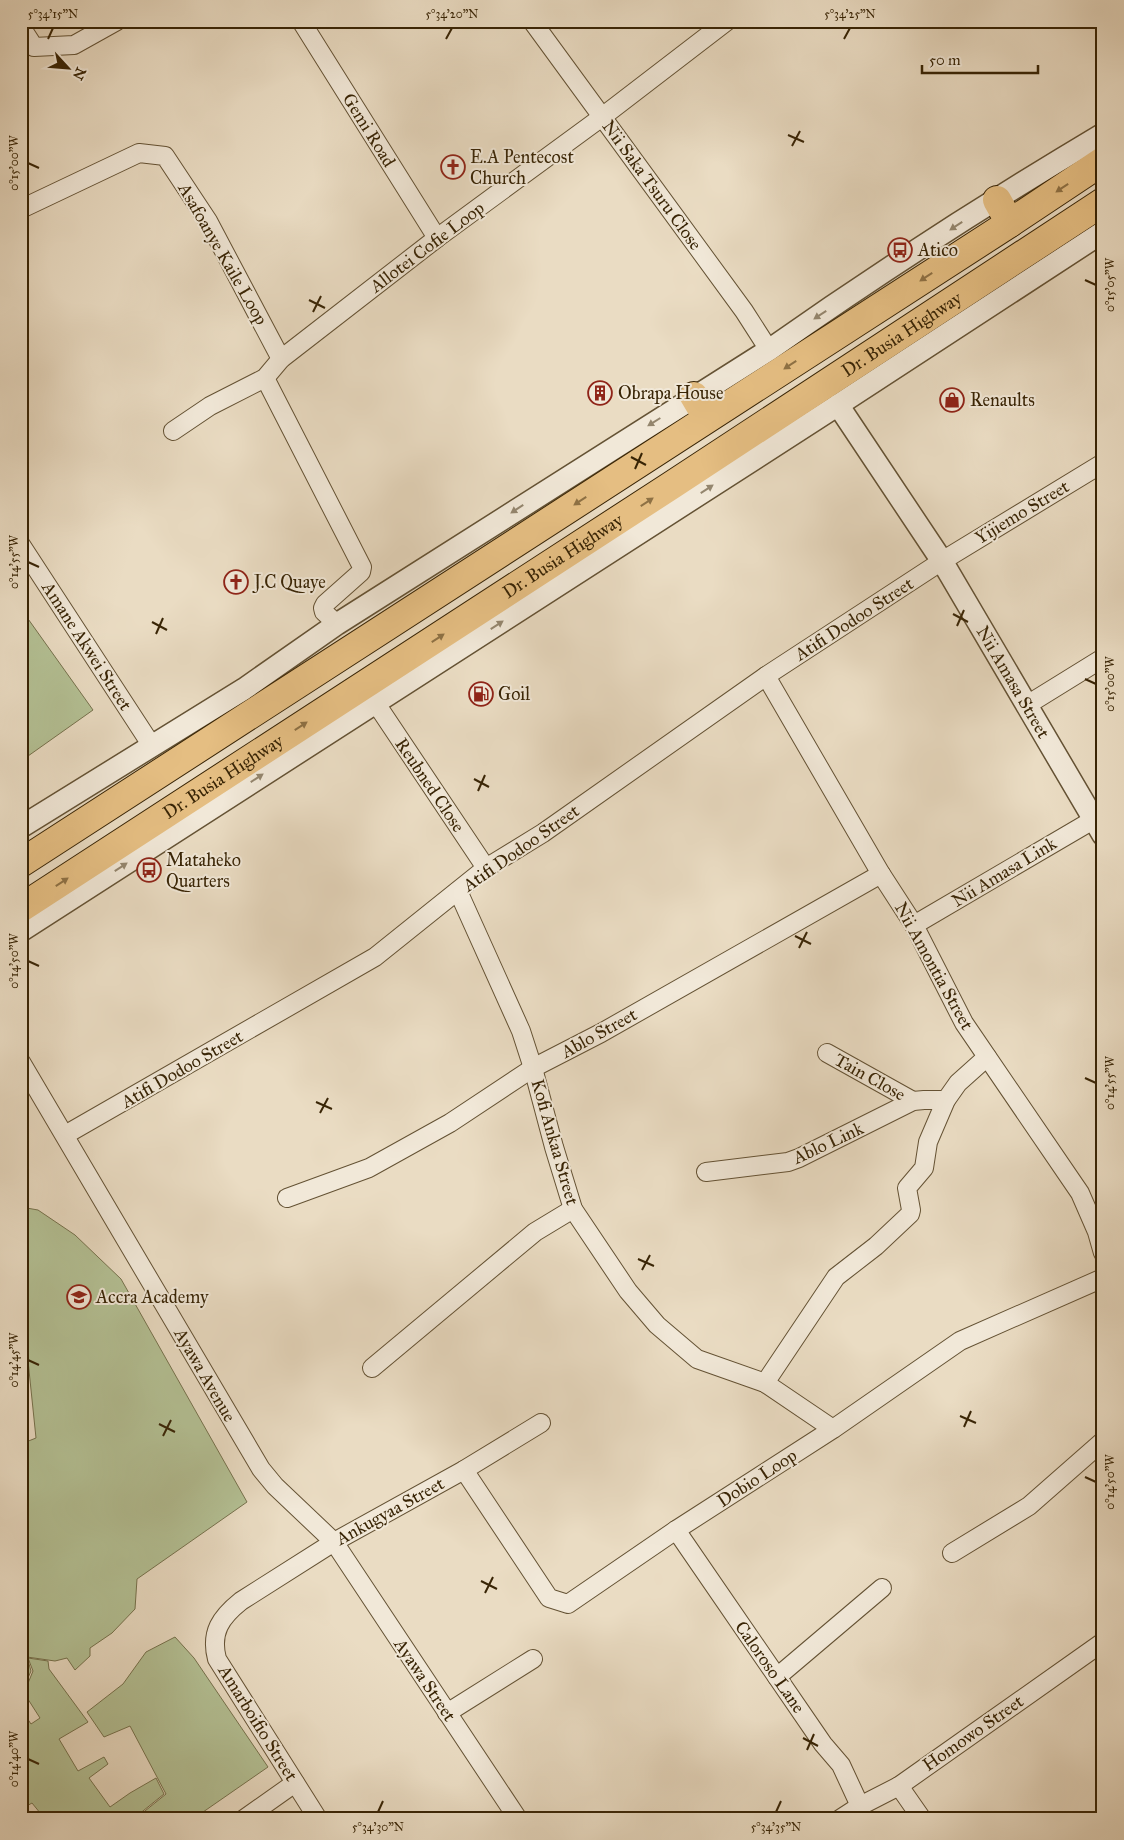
<svg xmlns="http://www.w3.org/2000/svg" width="1124" height="1840" font-family="'IM FELL Great Primer',serif">
<rect width="100%" height="100%" fill="#eadcc3"/>
<filter id="stains"><feTurbulence type="fractalNoise" baseFrequency=".004" numOctaves="4"/><feColorMatrix values="0 0 0 0 .2 0 0 0 0 .09 0 0 0 0 .02 0 0 0 .5 -.17"/></filter>
<radialGradient id="worn" r=".72"><stop offset=".6" stop-color="#630" stop-opacity="0"/><stop offset="1" stop-color="#630" stop-opacity=".3"/></radialGradient>
<g fill="#b4c195" stroke="#76724d">
<path d="M21,609l72,101 -72,51z"/>
<path d="M21,1207l17,3 37,25 46,44 126,223 -110,77 -2,30 -23,24 -22,15v8l-15,14 -8,-12 -12,3 -28,-4 4,14 -10,23v-250l15,-6 -12,-116 -3,-2z"/>
<path d="M175,1637l19,21 74,109 -75,52h-58l31,-25 -36,-68 -26,11 -17,-25 36,-28 23,-32z"/>
<path d="M28,1658l20,3 1,8 39,53 -29,17 19,32 26,-14 4,7 -19,14 21,29 20,-14 26,-15 8,16 -31,25h-88l-13,-16 -7,4 -4,-5v-93l10,15 9,-6 -16,-25 9,-22z"/>
</g>
<g fill="none" stroke-linecap="round" stroke-linejoin="round">
<g stroke="#645234" stroke-width="20">
<g id="minor">
<path d="M301,21l136,217"/>
<path d="M532,21l212,290 25,39"/>
<path d="M21,27l13,20 40,-2 43,-24"/>
<path d="M21,209l118,-56 26,3 43,65 73,138"/>
<path d="M265,378l97,189 -1,5 -36,32 -2,4 1,4 13,12"/>
<path d="M173,431l37,-25 55,-28 16,-19 156,-121 165,-121 125,-96"/>
<path d="M21,545l131,201"/>
<path d="M766,676l115,198 33,51 50,98 116,170 17,39 6,21"/>
<path d="M375,702l111,166"/>
<path d="M1027,705l76,-47"/>
<path d="M458,891l63,140 12,37 21,79 19,62 55,82 29,34 40,34 68,24 68,46"/>
<path d="M914,925l179,-105"/>
<path d="M827,1053l86,48"/>
<path d="M21,1062l240,407 14,17 59,56 184,277"/>
<path d="M65,1135l310,-178 111,-89 57,-35 223,-157 176,-115 161,-98"/>
<path d="M706,1172l82,-10 11,-4 114,-57 11,-1h22"/>
<path d="M287,1198l82,-30 81,-45 83,-55 68,-35 280,-159"/>
<path d="M372,1368l163,-136 38,-23"/>
<path d="M765,1383l71,-106 40,-31 34,-32 1,-4 -4,-22 17,-20 4,-26 18,-42 12,-17 29,-26"/>
<path d="M464,1470l85,128 19,6 108,-74 157,-101 127,-88 143,-63"/>
<path d="M676,1530l147,214 18,21 19,41"/>
<path d="M952,1553l77,-47 74,-65"/>
<path d="M777,1677l105,-89"/>
<path d="M447,1713l86,-54"/>
<path d="M899,1786l23,33"/>
<path d="M244,1819l51,-36"/>
<path d="M318,1819l-101,-160c-7,-27 4,-42 24,-58l93,-59 130,-72 77,-47"/>
<path d="M840,1819l20,-13 39,-20 204,-144"/>
</g>
</g>
<g stroke="#645234" stroke-width="24">
<g id="tertiary">
<path id="s1" d="M838,405l104,156 161,274"/>
<path d="M21,827l223,-138 93,-65 432,-274c108,-76 220,-148 334,-216"/>
<path d="M21,931l817,-526 265,-173"/>
</g>
</g>
<g stroke="#382405" stroke-width="30">
<g id="trunk">
<path d="M997,200l13,23"/>
<path d="M694,396l13,22"/>
<path d="M21,863l989,-640 93,-62"/>
<path id="s2" d="M21,908l651,-423 431,-283"/>
</g>
</g>
<use href="#minor" stroke="#f1e8d8" stroke-width="18"/>
<use href="#tertiary" stroke="#f1e8d8" stroke-width="21"/>
<use href="#trunk" stroke="#e5be82" stroke-width="28"/>
</g>
<defs><path id="oneway-solid" d="M-6-.8H1V-3.2L6.5 0L1 3.2V.8H-6Z" transform="scale(1.25)"/></defs>
<g fill="#8e7144">
<use href="#oneway-solid" transform="translate(1062 188) rotate(146)"/>
<use href="#oneway-solid" transform="translate(926 277) rotate(147)"/>
<use href="#oneway-solid" transform="translate(790 365) rotate(147)"/>
<use href="#oneway-solid" transform="translate(580 501) rotate(147)"/>
<use href="#oneway-solid" transform="translate(647 502) rotate(-33)"/>
<use href="#oneway-solid" transform="translate(438 638) rotate(-33)"/>
<use href="#oneway-solid" transform="translate(301 726) rotate(-33)"/>
<use href="#oneway-solid" transform="translate(62 882) rotate(-33)"/>
</g>
<g fill="#94866e">
<use href="#oneway-solid" transform="translate(956 226) rotate(147)"/>
<use href="#oneway-solid" transform="translate(820 315) rotate(147)"/>
<use href="#oneway-solid" transform="translate(654 422) rotate(148)"/>
<use href="#oneway-solid" transform="translate(707 489) rotate(-33)"/>
<use href="#oneway-solid" transform="translate(517 509) rotate(147)"/>
<use href="#oneway-solid" transform="translate(497 625) rotate(-33)"/>
<use href="#oneway-solid" transform="translate(257 778) rotate(-33)"/>
<use href="#oneway-solid" transform="translate(121 867) rotate(-33)"/>
</g>
<path fill="none" stroke="#382405" stroke-width="2" d="M48,39l5,-11M446,39l6,-11M844,39l6,-11M788,135l16,7M792,146l8,-15M28,163l11,5M1085,280l11,5M309,300l16,8M313,312l8,-16M631,457l15,8M635,469l7,-16M28,562l11,5M953,614l15,8M152,622l15,8M957,626l7,-16M156,634l7,-16M1085,679l11,5M474,779l15,8M478,791l7,-16M795,936l16,8M799,948l8,-16M28,961l11,5M1085,1078l11,5M316,1102l16,7M320,1113l8,-15M638,1259l16,7M642,1270l8,-15M28,1360l11,5M960,1416l16,7M159,1424l16,8M964,1427l7,-16M163,1436l8,-16M1085,1477l11,5M481,1581l16,8M485,1593l8,-16M803,1738l15,8M807,1750l7,-16M28,1759l11,5M378,1812l5,-11M776,1812l5,-11"/>
<defs>
<g id="church-ring" transform="scale(1.25)"><circle r="9.5" fill="#f1e8d8" stroke="#8f2418" stroke-width="1.5"/><path d="M-1.2-6h2.4v3.5h3.3v2.4h-3.3V6h-2.4V-.1h-3.3v-2.4h3.3Z" fill="#8f2418"/></g>
<g id="bus-ring" transform="scale(1.25)"><circle r="9.5" fill="#f1e8d8" stroke="#8f2418" stroke-width="1.5"/><path d="M-5-6H5V4H4V6H2V4H-2V6H-4V4H-5ZM-3.5-4V0h7V-4ZM-3.5 1.2v1.5H-2V1.2ZM2 1.2v1.5H3.5V1.2Z" fill="#8f2418"/></g>
<g id="building-ring" transform="scale(1.25)"><circle r="9.5" fill="#f1e8d8" stroke="#8f2418" stroke-width="1.5"/><path d="M-4-6H4V6H1V3H-1V6H-4ZM-2.5-4.3h1.7v1.8h-1.7ZM.8-4.3h1.7v1.8H.8ZM-2.5-1h1.7V.8h-1.7ZM.8-1h1.7V.8H.8Z" fill="#8f2418"/></g>
<g id="shop-ring" transform="scale(1.25)"><circle r="9.5" fill="#f1e8d8" stroke="#8f2418" stroke-width="1.5"/><path d="M-5-2.5h2.3a2.7 3.5 0 0 1 5.4 0H5L5.5 6h-11ZM-1.5-2.5h3a1.5 2.3 0 0 0-3 0Z" fill="#8f2418"/></g>
<g id="fuel-ring" transform="scale(1.25)"><circle r="9.5" fill="#f1e8d8" stroke="#8f2418" stroke-width="1.5"/><path d="M-5.5-6h7V0h2V4h1.3V-2.5L3-4.5l.8-.8L6-3V5H2.5V1h-1V6h-7ZM-4.2-4.7v3.2H.2V-4.7Z" fill="#8f2418"/></g>
<g id="school-ring" transform="scale(1.25)"><circle r="9.5" fill="#f1e8d8" stroke="#8f2418" stroke-width="1.5"/><path d="M0-5L7-2L0 1L-7-2ZM-4 1L0 2.5L4 1V4Q0 6-4 4Z" fill="#8f2418"/></g>
</defs>
<g fill-rule="evenodd">
<use href="#church-ring" x="453" y="167"/>
<use href="#bus-ring" x="900" y="250"/>
<use href="#building-ring" x="600" y="393"/>
<use href="#shop-ring" x="952" y="400"/>
<use href="#church-ring" x="236" y="582"/>
<use href="#fuel-ring" x="481" y="694"/>
<use href="#bus-ring" x="149" y="870"/>
<use href="#school-ring" x="79" y="1297"/>
</g>
<g text-anchor="middle" dominant-baseline="central" stroke-width="4" stroke-linejoin="round" paint-order="stroke">
<g font-size="18" fill="#382405" stroke="#f1e8d8">
<text transform="translate(369 130) rotate(58)">Gemi Road</text>
<text transform="translate(652 185) rotate(54)">Nii Saka Tsuru Close</text>
<text transform="translate(427 247) rotate(-37)">Allotei Cofie Loop</text>
<text transform="translate(223 254) rotate(60)">Asafoanye Kaile Loop</text>
<text stroke="none"><textPath href="#s2" startOffset="1051">Dr. Busia Highway</textPath></text>
<text transform="translate(1022 512) rotate(-31)">Yijiemo Street</text>
<text stroke="none"><textPath href="#s2" startOffset="646">Dr. Busia Highway</textPath></text>
<text transform="translate(854 619) rotate(-33)">Atifi Dodoo Street</text>
<text transform="translate(87 646) rotate(57)">Amane Akwei Street</text>
<text stroke="none"><textPath href="#s1" startOffset="328">Nii Amasa Street</textPath></text>
<text stroke="none"><textPath href="#s2" startOffset="241">Dr. Busia Highway</textPath></text>
<text transform="translate(430 785) rotate(56)">Reubned Close</text>
<text transform="translate(521 848) rotate(-35)">Atifi Dodoo Street</text>
<text transform="translate(1004 872) rotate(-31)">Nii Amasa Link</text>
<text transform="translate(934 966) rotate(61)">Nii Amontia Street</text>
<text transform="translate(599 1033) rotate(-29)">Ablo Street</text>
<text transform="translate(182 1069) rotate(-30)">Atifi Dodoo Street</text>
<text transform="translate(870 1077) rotate(29)">Tain Close</text>
<text transform="translate(555 1142) rotate(74)">Kofi Ankaa Street</text>
<text transform="translate(828 1143) rotate(-25)">Ablo Link</text>
<text transform="translate(205 1375) rotate(60)">Ayawa Avenue</text>
<text transform="translate(757 1478) rotate(-33)">Dobio Loop</text>
<text transform="translate(390 1511) rotate(-29)">Ankugyaa Street</text>
<text transform="translate(770 1667) rotate(55)">Caloroso Lane</text>
<text transform="translate(425 1680) rotate(56)">Ayawa Street</text>
<text transform="translate(258 1723) rotate(58)">Amarboifio Street</text>
<text transform="translate(973 1733) rotate(-35)">Homowo Street</text>
</g>
<g font-size="18" fill="#382405" stroke="#f1e8d8" text-anchor="start">
<text x="470" y="157">E.A Pentecost<tspan x="470" dy="21">Church</tspan></text>
<text x="918" y="250">Atico</text>
<text x="618" y="393">Obrapa House</text>
<text x="970" y="400">Renaults</text>
<text x="254" y="582">J.C Quaye</text>
<text x="498" y="694">Goil</text>
<text x="166" y="860">Mataheko<tspan x="166" dy="21">Quarters</tspan></text>
<text x="96" y="1297">Accra Academy</text>
</g>
</g>
<rect width="1124" height="1840" fill="none" stroke="#eadcc3" stroke-width="55"/>
<g transform="translate(68 68) rotate(116)" stroke="#f1e8d8" stroke-width="4" paint-order="stroke">
<path d="M0-4L9 19L0 12L-9 19Z" fill="#382405"/>
<text y="-8" font-size="14" font-weight="bold" text-anchor="middle" fill="#382405">N</text>
</g>
<path d="M922 65v8h116v-8" fill="none" stroke="#382405" stroke-width="2.5"/>
<text x="929" y="65" font-size="15" fill="#382405" stroke="#f1e8d8" stroke-width="4" paint-order="stroke">50 m</text>
<rect x="28" y="28" width="1068" height="1784" fill="none" stroke="#382405" stroke-width="2"/>
<g font-size="12" text-anchor="middle" fill="#382405">
<text x="53" y="18">5°34'15"N</text>
<text x="452" y="18">5°34'20"N</text>
<text x="850" y="18">5°34'25"N</text>
<text transform="translate(14 163) rotate(-90)" y="4">0°15'00"W</text>
<text transform="translate(1110 285) rotate(-90)" y="4">0°15'05"W</text>
<text transform="translate(14 562) rotate(-90)" y="4">0°14'55"W</text>
<text transform="translate(1110 684) rotate(-90)" y="4">0°15'00"W</text>
<text transform="translate(14 961) rotate(-90)" y="4">0°14'50"W</text>
<text transform="translate(1110 1083) rotate(-90)" y="4">0°14'55"W</text>
<text transform="translate(14 1360) rotate(-90)" y="4">0°14'45"W</text>
<text transform="translate(1110 1482) rotate(-90)" y="4">0°14'50"W</text>
<text transform="translate(14 1759) rotate(-90)" y="4">0°14'40"W</text>
<text x="378" y="1831">5°34'30"N</text>
<text x="776" y="1831">5°34'35"N</text>
</g>
<rect width="100%" height="100%" filter="url(#stains)"/>
<rect width="100%" height="100%" fill="url(#worn)"/>
</svg>
